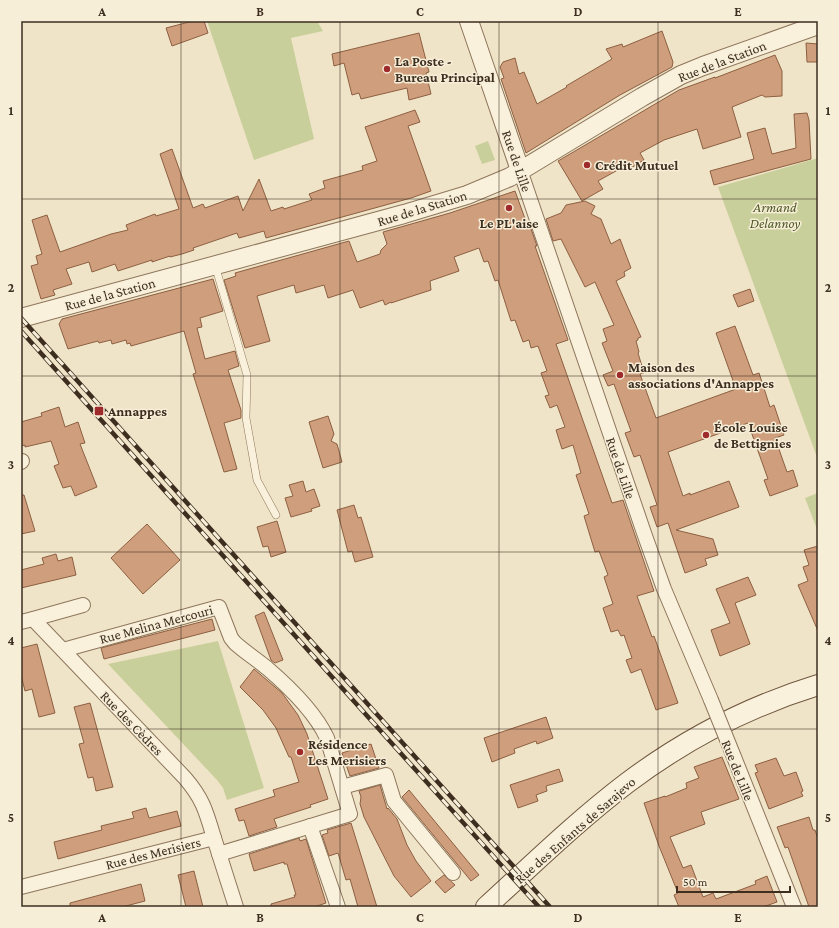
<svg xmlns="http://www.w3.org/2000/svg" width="839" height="928" font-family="'Crimson Pro',serif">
<rect width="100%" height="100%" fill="#f0e4c8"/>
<g fill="#c9cf9b">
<path d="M207,21h110l6,10 -32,7 23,101 -60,21z"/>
<path d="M488,141l7,19 -13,4 -7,-18z"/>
<path d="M818,158v302l-100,-273z"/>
<path d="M818,493v39l-13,-34z"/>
<path d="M218,641l46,147 -37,12 -4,-12 -6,-8 -109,-116z"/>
</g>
<g fill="#cf9f7d" stroke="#8d5f41">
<path d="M193,21h11l4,12 -36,13 -6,-18z"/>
<path d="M662,31l11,31 -1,5 -52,28 -94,58 -25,-74 3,-1 -4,-11 3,-5 12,-4 4,16 5,-2 13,32 30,-17 -1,-1 46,-27 -6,-10 16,-5 1,3z"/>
<path d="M419,33l10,39 -3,1 5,21 -22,6 -2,-12 -46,11 -2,-6 -7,2 -8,-32 -10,3 -2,-12z"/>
<path d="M806,43l12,1v18h-11z"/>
<path d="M775,55l7,16v25l-17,1 -3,-2 -30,12 9,30 -38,12 -6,-20 -33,11 -24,13 4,7 -16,10 -3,-4 -27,15 5,8 -21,12 -24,-40 121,-71 36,-13v1z"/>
<path d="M415,110l5,12 -12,4 23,65 -20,7 -145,40 -2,-7 -25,7 -2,-5 -44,15 1,2 -12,4 -12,3v-1l-18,6v-2l-34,11 -3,-7 -23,8 -3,-10 -23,7 6,15 -19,6 2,5 -14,4 -10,-33 7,-2 -2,-8 6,-2 -10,-34 15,-5 13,37 51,-18 17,-4 -2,-5 29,-11 1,2 23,-7 -19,-55 12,-5 21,59 10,-4 2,4 33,-12 5,15 16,-32 12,32 12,-4 1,2 28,-9 -3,-6 16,-6 -2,-7 40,-11 -1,-4 15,-5 -12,-34z"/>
<path d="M807,113l2,7 2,39 -97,26 -4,-14 44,-12 -7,-26 18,-5 7,26 24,-6 -2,-34z"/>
<path d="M515,191l13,36 2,-1 7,20h-2l33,94 -12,4 56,159 11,-3 31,91 -17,5 15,41 2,-1 24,67 -22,7 -15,-41 -10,4 -5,-13 6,-2 -8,-23 -3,1 -3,-6 -7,2 -8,-24 10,-4 -9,-27 4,-2 -9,-24 -4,1 -11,-36 5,-2 -13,-39 5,-2 -8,-28 -11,4 -6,-19 9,-3 -8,-22 -7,3 -5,-12 4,-1 -8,-22 6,-2 -9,-25 -7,2 -2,-8 -6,2 -8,-22 -4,1 -13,-41 -3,1 -7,-20 -4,1 -5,-14 -25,9 5,14 -29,10 1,9 -40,13v-1l-6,3 -2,-5 -23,8 -7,-18 -25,8 -4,-13 -28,8 -2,-8 -37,11 13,45 -25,7 -21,-68 12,-4 -1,-3 114,-32 8,21 23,-8 1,-4 6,-6 -4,-12 67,-19z"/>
<path d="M585,201l10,5 -4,8 10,5 10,25 9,-5 11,29 -7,4 1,4 -9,5 25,56 -3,1v2l-2,1 3,11 -1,1 6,20 -4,1 16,44 80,-29 -20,-56 19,-7 18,49 6,-2 11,34 4,-2 10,30 -9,3 12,34 6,-2 5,16 -28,10 -6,-16 4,-1 -20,-56 -80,29 15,44 7,-3v2l39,-14 10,26 -63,23 37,9 5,16 -13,4 2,6 -22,8 -17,-50 -11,4 -7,-20 7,-2 -17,-50 -6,2 -9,-24 6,-2 -17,-47 -6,2 -5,-11 10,-4 -11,-28 5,-2 -4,-12 11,-4 -19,-43 -10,5 -24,-48 -8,2 -7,-22 15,-6 5,-8z"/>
<path d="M213,279l10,32 -23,7 2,9 -5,1 8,31 30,-8 4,15 -11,4 13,40v8l-17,5 13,46 -13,3 -31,-98 3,-1 -12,-42 -53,15 -1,-3 -3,1 -1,-4 -14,4 -1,-4 -12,3 -1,-2 -30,8 -9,-25 3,-5z"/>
<path d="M750,289l4,12 -16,6 -5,-12z"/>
<path d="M59,407l6,20 13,-5 7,21 -5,1 17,43 -22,9 -4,-10 -8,2 -9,-22 5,-2 -8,-23 -26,6v-2l-4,1v-24l21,-6 -1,-3z"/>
<path d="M328,416l6,18 -3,7 6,3 5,18 -19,6 -14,-46z"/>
<path d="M303,481l3,11 8,-3 6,17 -9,3 1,2 -21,6 -6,-19 8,-2 -4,-11z"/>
<path d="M21,495h3l11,36 -14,3z"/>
<path d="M354,505l4,13 3,-1 12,40 -18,5 -3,-11 -4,1 -11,-42z"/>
<path d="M277,521l9,31 -15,5 -3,-11 -5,1 -6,-20z"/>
<path d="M147,524l33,36 -37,34 -32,-36z"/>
<path d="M818,546v85l-20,-46 10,-4 -5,-14 6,-2 -5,-15z"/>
<path d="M56,554l2,7 14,-4 4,18 -55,13v-18l23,-6 -2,-6z"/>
<path d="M748,577l8,18 -21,8 15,41 -30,12 -9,-26 19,-7 -14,-34z"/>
<path d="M264,612l19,48 -8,3 -4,-3 -16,-44z"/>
<path d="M212,619l3,11 -111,29 -3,-11z"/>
<path d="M37,644l18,69 -16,4 -7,-28 -7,2 -4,-16v-27z"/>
<path d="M254,669l28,24 16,22 9,19 21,65 -18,6 1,2 -37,12 3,8 -28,9 -5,-16 -5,1 -4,-12 40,-13 -2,-6 26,-8 -8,-25h-2l-13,-29 -13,-18 -23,-23z"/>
<path d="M90,703l23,84 -17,4 -3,-14 -5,1 -9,-34 5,-1 -10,-36z"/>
<path d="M546,717l7,21 -16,6 -1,-3 -22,8 1,4 -23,9 -8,-24z"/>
<path d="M371,744l8,24 -29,8 -8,-23z"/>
<path d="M722,757l17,42 -38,13 4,12 -35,13 13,31 8,-3 12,32 10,-4 3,6 40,-15 -1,-3 12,-5 10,26 -14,5h-84l-5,-12 4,-2 -19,-47 -15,-43 21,-7v1l22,-9 -1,-5 13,-5 -5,-11z"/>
<path d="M776,758l8,18 12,-4 7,19 -2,1 2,4 -34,13 -14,-36 3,-1 -3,-7z"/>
<path d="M559,769l4,12 -17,5 1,5 -11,4 2,6 -20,7 -8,-23z"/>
<path d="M380,785l7,24 1,-1 9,11 10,26 9,16 15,20 -20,16 -17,-21 -30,-59 -4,-13 1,-7 -2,-6z"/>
<path d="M409,790l70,85 -8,6 -69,-84z"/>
<path d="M146,808l3,10 28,-7 4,15 -123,33 -4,-17 48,-12 -1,-4 33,-8 -2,-6z"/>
<path d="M809,817l4,13h2l3,9v68h-9l-21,-60 -3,1 -8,-21z"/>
<path d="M351,823l26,84h-19l-8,-28 -4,1 -8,-27 -9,3 -7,-21 6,-2 -1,-3z"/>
<path d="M299,838l1,3 6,-2 20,64 -12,4h-43v-3l24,-7 -1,-2h2l-9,-31h-3v-2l-30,9 -5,-17z"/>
<path d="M194,871l9,36h-17l-8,-32z"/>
<path d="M444,875l11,10 -10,8 -10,-11z"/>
<path d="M141,884l4,17 -23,6h-52v-4z"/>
</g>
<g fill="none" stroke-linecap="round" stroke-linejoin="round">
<g stroke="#8d765c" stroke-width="8">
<path id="service" d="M215,265l32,110 -1,43 11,62 19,35"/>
</g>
<g stroke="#8d765c" stroke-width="16">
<g id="minor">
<path d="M520,170l124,363 20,56 47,111"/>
<path d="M21,462l1,-1"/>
<path d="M33,619l50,-14"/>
<path d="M21,622l12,-3 152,159c18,21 21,33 29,60"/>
<path d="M63,650l156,-43 12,31 4,5c10,9 21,16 32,25 21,18 48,44 60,70l23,76 -131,40"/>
<path d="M734,757l60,150"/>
<path d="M342,787l44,-12 8,26 59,72"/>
<path d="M310,826l28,81"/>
<path d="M21,887l193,-49 22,69"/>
</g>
</g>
<g stroke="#8d765c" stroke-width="20">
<g id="tertiary">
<path d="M469,21l51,149"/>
<path d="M21,318l383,-104 63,-19 43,-18 132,-80 39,-22 22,-9 115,-41"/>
</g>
</g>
<g stroke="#6f573f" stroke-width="22">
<path id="secondary" d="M486,907c46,-42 91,-86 141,-124 57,-43 123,-77 191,-98"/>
</g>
<use href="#service" stroke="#faf1dc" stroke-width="7"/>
<use href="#minor" stroke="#faf1dc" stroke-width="14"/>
<use href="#tertiary" stroke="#faf1dc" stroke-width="18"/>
<use href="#secondary" stroke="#faf1dc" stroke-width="20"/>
<g stroke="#3d2e20" stroke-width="4.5">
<g id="rail">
<path d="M21,318l529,589"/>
<path d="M21,331l518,576"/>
</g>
</g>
<use href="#rail" stroke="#f7eed8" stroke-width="3" stroke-dasharray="9" stroke-linecap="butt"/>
<g stroke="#8d765c" stroke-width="16" stroke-linecap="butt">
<path id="minor-bridge" d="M711,700l23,57"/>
</g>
<use href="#minor-bridge" stroke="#faf1dc" stroke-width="14"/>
</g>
<path fill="none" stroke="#3d2e20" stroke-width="1" stroke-opacity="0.55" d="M181,21v886M340,21v886M499,21v886M658,21v886M21,199h797M21,376h797M21,552h797M21,729h797"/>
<g fill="#9e2a2b" stroke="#f7eed8" stroke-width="1.5">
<circle cx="387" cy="69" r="4"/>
<circle cx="587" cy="165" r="4"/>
<circle cx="509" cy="208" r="4"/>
<circle cx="620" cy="375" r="4"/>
<rect x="94" y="406" width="10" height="10" rx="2"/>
<circle cx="706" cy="435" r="4"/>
<circle cx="300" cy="752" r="4"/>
</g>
<g text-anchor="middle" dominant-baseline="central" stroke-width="3" stroke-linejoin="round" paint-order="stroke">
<g font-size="14" font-weight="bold" fill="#3d2e20" stroke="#f7eed8" text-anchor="start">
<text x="395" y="61">La Poste -<tspan x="395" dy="16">Bureau Principal</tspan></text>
<text x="595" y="165">Crédit Mutuel</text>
<text x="509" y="223" text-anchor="middle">Le PL'aise</text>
<text x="628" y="367">Maison des<tspan x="628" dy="16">associations d'Annappes</tspan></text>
<text x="108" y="411">Annappes</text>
<text x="714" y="427">École Louise<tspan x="714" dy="16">de Bettignies</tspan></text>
<text x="308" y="744">Résidence<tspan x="308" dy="16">Les Merisiers</tspan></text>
</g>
<g font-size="14" fill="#3d2e20" stroke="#f7eed8">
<text transform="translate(722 61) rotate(-21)">Rue de la Station</text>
<text transform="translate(517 161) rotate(71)">Rue de Lille</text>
<text transform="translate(422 208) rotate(-17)">Rue de la Station</text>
<text transform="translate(110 294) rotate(-15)">Rue de la Station</text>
<text transform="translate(621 468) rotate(71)">Rue de Lille</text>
<text transform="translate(156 624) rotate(-15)">Rue Melina Mercouri</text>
<text transform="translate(132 723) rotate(46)">Rue des Cèdres</text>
<text transform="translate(738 770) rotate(68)">Rue de Lille</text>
<text transform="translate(575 830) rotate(-41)">Rue des Enfants de Sarajevo</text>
<text transform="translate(153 853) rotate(-14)">Rue des Merisiers</text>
</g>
<g font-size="14" font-style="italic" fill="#4d5a26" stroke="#f7eed8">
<text x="775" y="207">Armand<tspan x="775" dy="16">Delannoy</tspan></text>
</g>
</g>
<rect width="839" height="928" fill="none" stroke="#f7eed8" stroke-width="44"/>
<path d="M677 886v6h113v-6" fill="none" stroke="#3d2e20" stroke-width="2"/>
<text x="683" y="886" font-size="12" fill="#3d2e20" stroke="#f7eed8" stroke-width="3" paint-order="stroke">50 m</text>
<rect x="22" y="22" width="795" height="884" fill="none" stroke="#3d2e20" stroke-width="1.5"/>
<g font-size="13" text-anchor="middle" font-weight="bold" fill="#3d2e20">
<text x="102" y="16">A</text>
<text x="260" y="16">B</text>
<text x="420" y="16">C</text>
<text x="578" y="16">D</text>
<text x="738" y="16">E</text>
<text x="11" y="115">1</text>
<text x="828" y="115">1</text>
<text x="11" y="292">2</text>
<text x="828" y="292">2</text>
<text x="11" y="469">3</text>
<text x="828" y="469">3</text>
<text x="11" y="645">4</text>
<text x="828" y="645">4</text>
<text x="11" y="822">5</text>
<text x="828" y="822">5</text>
<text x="102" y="922">A</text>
<text x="260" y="922">B</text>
<text x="420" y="922">C</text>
<text x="578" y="922">D</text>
<text x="738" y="922">E</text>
</g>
</svg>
